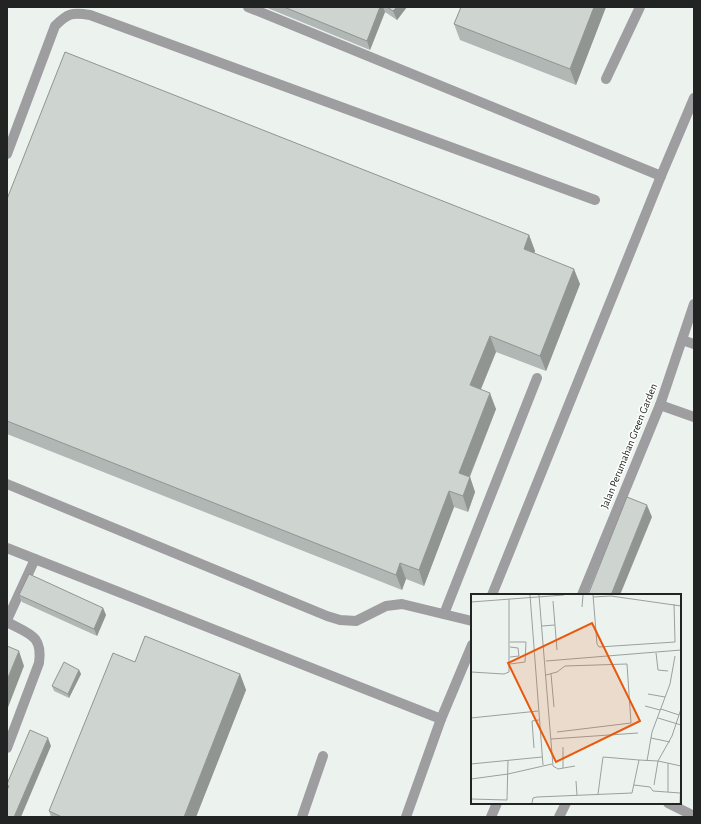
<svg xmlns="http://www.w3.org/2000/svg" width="701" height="824" font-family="'Alegreya Sans',sans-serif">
<rect width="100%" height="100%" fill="#ecf3ef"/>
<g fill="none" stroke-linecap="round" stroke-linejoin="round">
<g stroke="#9e9da0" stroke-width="10">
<path d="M248,7l413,169"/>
<path d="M606,79l34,-72"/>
<path d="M7,154l48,-128c13,-13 17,-14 35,-11l505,185"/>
<path d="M682,340l12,4"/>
<path d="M660,405l34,12"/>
<path d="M7,484l320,132 13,4 16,1 30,-15 16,-2 70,17"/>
<path d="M7,548l434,171"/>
<path d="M492,595l169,-419 33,-78"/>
<path d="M582,595l78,-190 34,-101"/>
<path d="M444,614l93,-236"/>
<path d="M7,620l28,-61"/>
<path d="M7,622c22,12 36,13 32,41l-32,85"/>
<path d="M668,803l26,13"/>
<path d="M302,817l21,-61"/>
<path d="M406,817l35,-98 31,-74"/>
<path d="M491,817l6,-14"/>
<path d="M559,817l7,-14"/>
</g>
</g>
<g fill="#b1b7b4">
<path d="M265,7h142l-10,13 -12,-8 -15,38z"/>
<path d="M461,7h145l-30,78 -116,-45 -6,-16z"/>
<path d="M7,199l522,36 6,16 -1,2 46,31 -34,87 -50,-19 -15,37 15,20 -26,68 5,15 -7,20 -14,-5 -30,79 -18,-7 -4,11 -395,-156z"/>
<path d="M19,595l84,13 3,7 -9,21 -75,-34z"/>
<path d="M135,662l105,12 6,16 -50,127h-145l-2,-6z"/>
<path d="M79,670l2,4 -12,24 -15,-7 -2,-5z"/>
</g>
<g fill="#909592">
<path d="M380,7h3l2,5 -15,38 -3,-9z"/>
<path d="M397,7h10l-10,13 -4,-9z"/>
<path d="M594,7h12l-30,78 -6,-16z"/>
<path d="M529,235l6,16 -5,13 -6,-15z"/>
<path d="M574,269l6,15 -34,87 -6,-15z"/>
<path d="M490,336l6,16 -20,49 -6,-16z"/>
<path d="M490,393l6,16 -31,79 -6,-15z"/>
<path d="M470,477l5,15 -7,20 -5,-16z"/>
<path d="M449,491l5,16 -30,79 -5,-16z"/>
<path d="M647,505l5,12 -32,78h-9z"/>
<path d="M400,563l6,16 -4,11 -6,-15z"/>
<path d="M103,608l3,7 -9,21 -3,-7z"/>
<path d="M19,651l5,15 -17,44v-30z"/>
<path d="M79,670l2,4 -12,24 -1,-4z"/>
<path d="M240,674l6,16 -50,127h-12z"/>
<path d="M48,738l3,8 -30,71h-7z"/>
</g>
<g fill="#ced5d1" stroke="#909592">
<path d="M284,7h96l-13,34z"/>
<path d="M387,7h10l-4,4z"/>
<path d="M461,7h133l-24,62 -116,-45z"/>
<path d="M65,52l464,183 -5,14 50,20 -34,87 -50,-20 -20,49 20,8 -31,80 11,4 -7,19 -14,-5 -30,79 -19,-7 -4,12 -389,-154v-222z"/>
<path d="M627,497l20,8 -36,90h-23z"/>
<path d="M29,574l74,34 -9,21 -75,-34z"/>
<path d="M145,636l95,38 -56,143h-122l-13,-6 64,-158 22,9z"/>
<path d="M7,646l12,5 -12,29z"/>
<path d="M64,662l15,8 -11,24 -16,-8z"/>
<path d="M30,730l18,8 -34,79h-7v-27l2,-4 -2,-1v-1z"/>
</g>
<g text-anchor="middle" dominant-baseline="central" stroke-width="3" stroke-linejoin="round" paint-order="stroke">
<g font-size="11" fill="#212422" stroke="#fefffe">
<text transform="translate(629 446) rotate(-68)">Jalan Perumahan Green Garden</text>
</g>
</g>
<g transform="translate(471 594)">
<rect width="210" height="210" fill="#ecf3ef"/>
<path fill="none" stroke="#9ba09d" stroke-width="1" d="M59,1l13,170M68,1l14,171 5,3 17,-3M122,1l4,49 2,3 76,-5 -1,-38M122,3l18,-1 70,10M82,7l4,49M0,8l93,-7M111,13l1,-12M71,32l13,-1M185,59l2,17 10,1M39,63l9,-1 -1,-8 -8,-1M75,67l135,-11M39,70l15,-2 1,-20h-16M0,78l33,2 5,-2v-73M80,80l3,33M75,81l11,-3 8,-6 62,-2 4,59 -74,9M177,100l17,3M174,112l15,4M190,115l18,6M0,124l67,-7M187,124l23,7M180,144l19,4M80,145l87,-6M92,153v21M63,154l-2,-27 7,-1M176,167l5,-29 18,-48 5,-28M0,170l71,-7M0,185l37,-5 44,-10M105,187l1,14M163,191l16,2 3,4 27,2M183,191l4,-24 23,5M197,198v-29M127,200l5,-37 36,3M0,205l36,1 1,-40M61,209l1,-5 4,-1 95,-4 7,-33 19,1 14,-25 9,-27M209,209l1,-24"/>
<path fill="#e8590c" fill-opacity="0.15" stroke="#e8590c" stroke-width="2" d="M121,29l48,98 -84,41 -48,-99z"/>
<rect width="210" height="210" fill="none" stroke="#212422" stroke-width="2"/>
</g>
<rect width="701" height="824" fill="none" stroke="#212422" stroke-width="16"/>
</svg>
